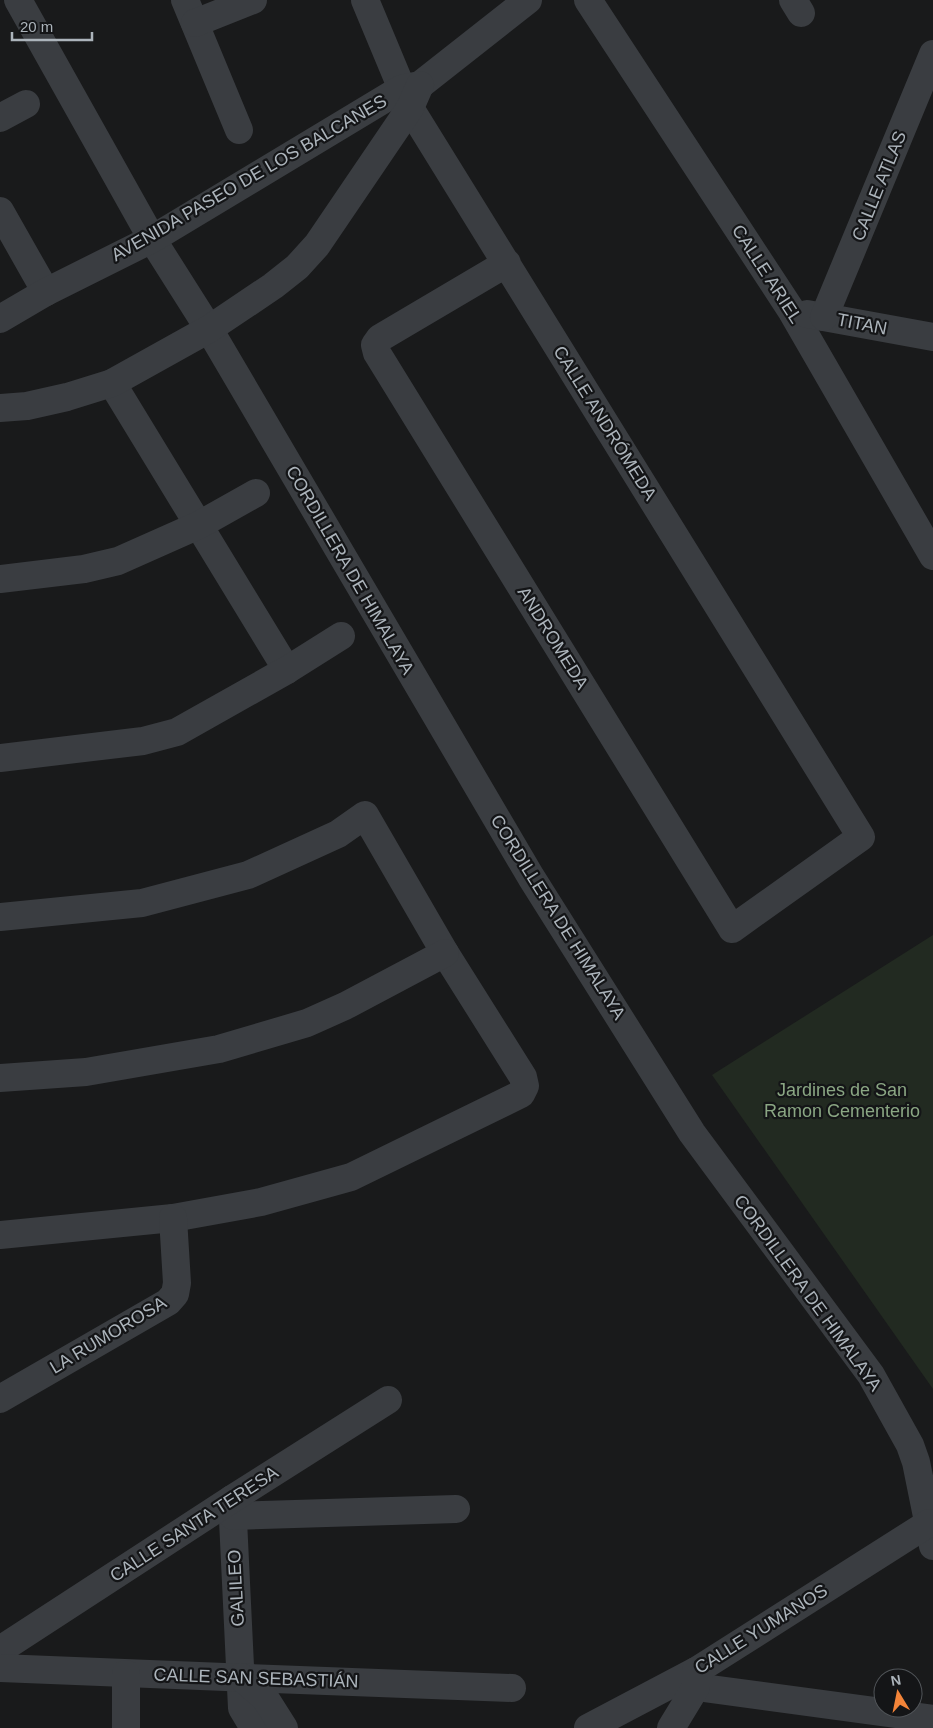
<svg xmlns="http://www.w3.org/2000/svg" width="933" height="1728" font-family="Arial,sans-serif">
<rect width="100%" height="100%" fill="#191a1b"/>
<path fill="#222a21" d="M933,935v454l-221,-314z"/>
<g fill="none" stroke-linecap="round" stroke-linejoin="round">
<g stroke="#3a3d41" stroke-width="28">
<path d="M18,0l134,239 57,90 322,548 161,256 179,242 39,70 6,17 17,84"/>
<path d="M185,0l54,130"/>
<path d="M365,0l45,108 451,729 -129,92 -355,-576 -2,-8 5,-7 127,-75"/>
<path d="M588,0l203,310 142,246"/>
<path d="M793,0l8,13"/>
<path d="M195,23l58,-23"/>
<path d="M0,118l26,-14"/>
<path d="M0,211l46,81"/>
<path d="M807,314l126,23"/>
<path d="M824,317l109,-263"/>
<path d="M112,383l175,287"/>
<path d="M0,579l84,-10 34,-8 81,-36 57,-32"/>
<path d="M0,758l143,-17 34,-9 110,-62 54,-34"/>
<path d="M0,917l142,-14 106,-28 90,-41 27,-19 80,138 78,124 2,9 -4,8 -170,83 -90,25 -88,16 -173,17"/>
<path d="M0,1078l86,-6 133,-23 88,-26 38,-17 100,-53"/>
<path d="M0,1399l168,-97 7,-8 2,-11 -4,-65"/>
<path d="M232,1499l10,209 12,20"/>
<path d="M233,1516l223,-7"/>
<path d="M0,1650l232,-151 156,-99"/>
<path d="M0,1668c171,8 341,13 512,20"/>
<path d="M126,1674v54"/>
<path d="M241,1677l24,21 19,30"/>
<path d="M696,1687l237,32"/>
<path d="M588,1728l108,-57 233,-148"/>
<path d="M671,1728l25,-41v-16"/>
</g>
<g stroke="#3a3d41" stroke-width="28">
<path d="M0,319l46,-27 106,-53 249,-150 19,-4 108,-85"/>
<path d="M0,408l27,-2 40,-9 45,-14 97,-54 64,-43 24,-19 20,-22 93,-137 10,-23"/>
</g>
</g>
<g text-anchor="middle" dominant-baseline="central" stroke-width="4.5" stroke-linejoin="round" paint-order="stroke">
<g font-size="18" fill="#acb4bb" stroke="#141517">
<text transform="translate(249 178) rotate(-30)">AVENIDA PASEO DE LOS BALCANES</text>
<text transform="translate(879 186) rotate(-68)">CALLE ATLAS</text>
<text transform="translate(767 274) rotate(57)">CALLE ARIEL</text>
<text transform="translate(862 324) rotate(11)">TITAN</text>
<text transform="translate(605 423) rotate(58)">CALLE ANDRÓMEDA</text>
<text transform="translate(350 570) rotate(60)">CORDILLERA DE HIMALAYA</text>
<text transform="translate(553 638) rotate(58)">ANDROMEDA</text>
<text transform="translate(558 917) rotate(58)">CORDILLERA DE HIMALAYA</text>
<text transform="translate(808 1293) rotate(54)">CORDILLERA DE HIMALAYA</text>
<text transform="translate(108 1335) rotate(-31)">LA RUMOROSA</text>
<text transform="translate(194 1524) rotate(-33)">CALLE SANTA TERESA</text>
<text transform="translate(236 1588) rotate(-93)">GALILEO</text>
<text transform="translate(761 1629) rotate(-32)">CALLE YUMANOS</text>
<text transform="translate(256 1678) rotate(2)">CALLE SAN SEBASTIÁN</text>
</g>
<g font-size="18" fill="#8aa683" stroke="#141517">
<text x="842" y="1090">Jardines de San<tspan x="842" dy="21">Ramon Cementerio</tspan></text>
</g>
</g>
<g transform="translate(898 1693) rotate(350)"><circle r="24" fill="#141517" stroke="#515559"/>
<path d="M0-4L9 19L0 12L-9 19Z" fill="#f38439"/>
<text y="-8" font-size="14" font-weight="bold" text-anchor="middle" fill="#acb4bb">N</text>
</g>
<path d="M12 32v8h80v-8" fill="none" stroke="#acb4bb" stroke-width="2.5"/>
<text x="20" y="32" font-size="15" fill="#acb4bb" stroke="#141517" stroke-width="4" paint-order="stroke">20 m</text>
</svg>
